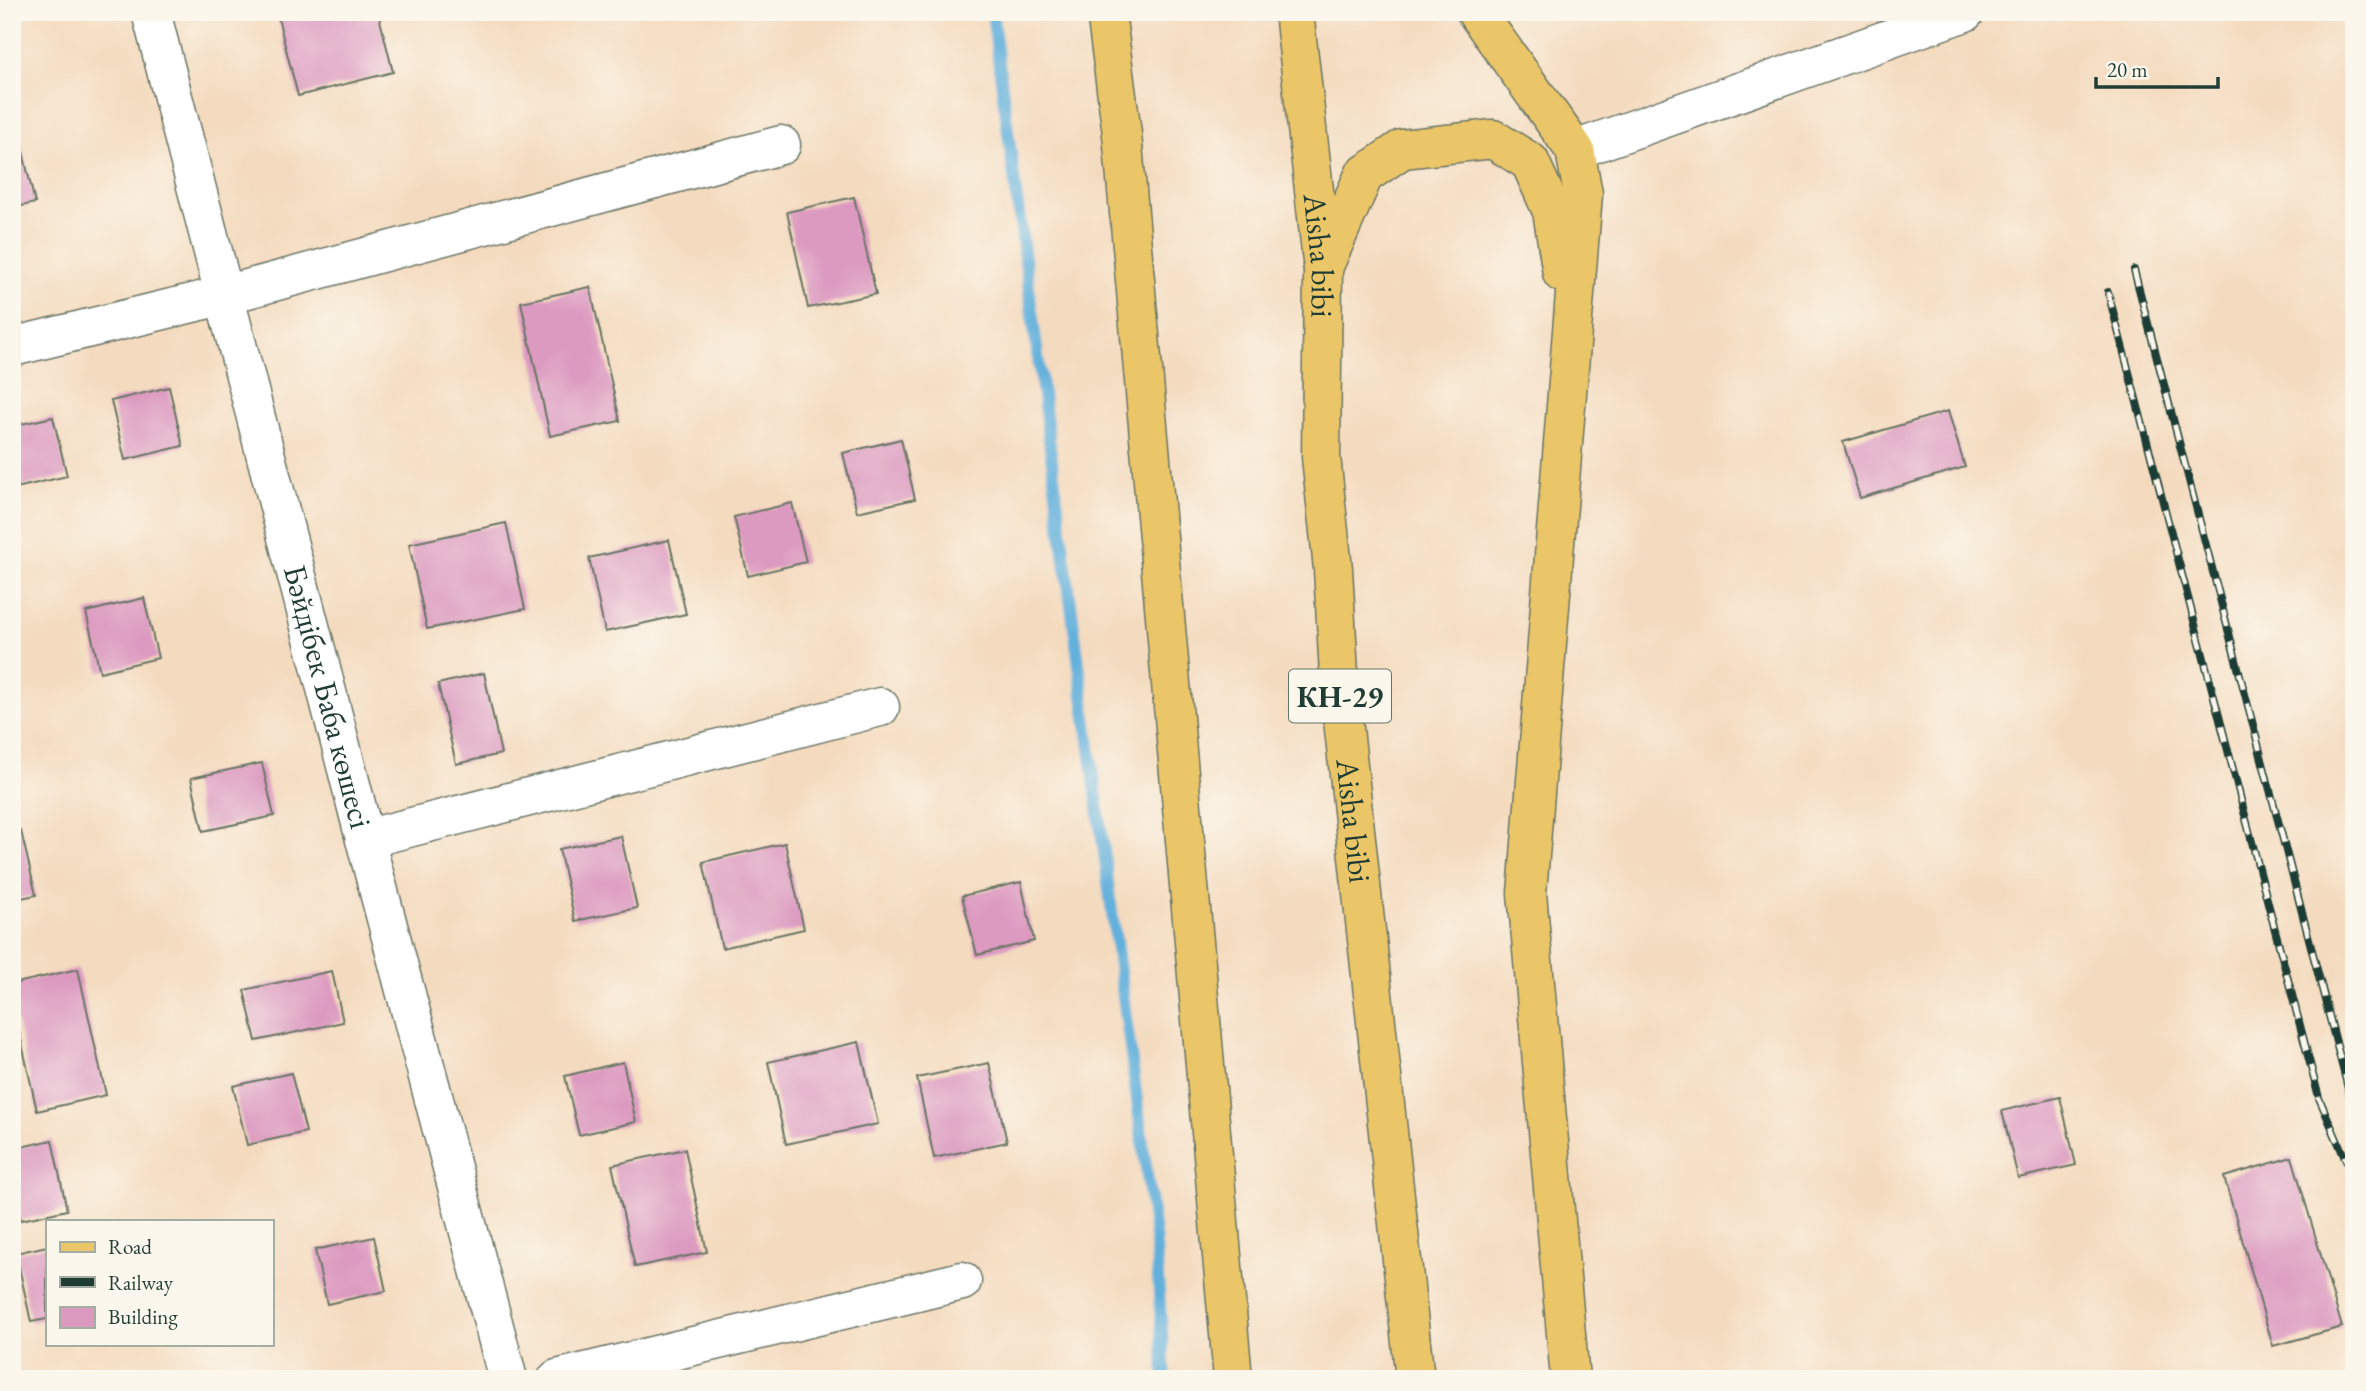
<svg xmlns="http://www.w3.org/2000/svg" width="2366" height="1391" font-family="'EB Garamond',serif">
<rect width="100%" height="100%" fill="#fbf7ec"/>
<filter id="ink" filterUnits="userSpaceOnUse"><feTurbulence type="fractalNoise" baseFrequency=".0143" numOctaves="2"/><feDisplacementMap in="SourceGraphic" scale="14" xChannelSelector="R" yChannelSelector="G"/><feConvolveMatrix kernelMatrix="1 2 1 2 8 2 1 2 1" color-interpolation-filters="sRGB"/></filter>
<filter id="wash" filterUnits="userSpaceOnUse"><feTurbulence type="fractalNoise" baseFrequency=".00686" numOctaves="4" result="noise"/><feDisplacementMap in="SourceGraphic" scale="28" xChannelSelector="R" yChannelSelector="G"/><feGaussianBlur stdDeviation="1.57" result="paint"/><feColorMatrix in="noise" values="0 0 0 0 0 0 0 0 0 0 0 0 0 0 0 0 0 1.4 0 .05"/><feComposite in="paint" operator="in"/></filter>
<g filter="url(#wash)">
<rect width="100%" height="100%" fill="#f4dbbf"/>
<g fill="none" stroke-linecap="round" stroke-linejoin="round">
<path stroke="#62b0dc" stroke-width="12" d="M992,12l163,1223 10,144"/>
</g>
<g id="blocks">
<g fill="#dc9ac0">
<path d="M302,12h76l15,60 -95,24 -20,-78z"/>
<path d="M21,144l14,59 -23,5v-62z"/>
<path d="M854,197l22,97 -68,14 -21,-96z"/>
<path d="M590,287l30,134 -70,15 -29,-134z"/>
<path d="M169,387l14,59 -58,14 -14,-59z"/>
<path d="M1948,411l17,56 -105,31 -17,-56z"/>
<path d="M53,417l14,59 -55,13v-63z"/>
<path d="M901,439l14,60 -58,13 -14,-59z"/>
<path d="M792,503l14,59 -58,14 -14,-59z"/>
<path d="M506,523l19,86 -98,20 -18,-85z"/>
<path d="M669,540l17,74 -81,18 -16,-74z"/>
<path d="M144,598l14,60 -58,14 -14,-60z"/>
<path d="M484,673l17,81 -45,10 -18,-80z"/>
<path d="M262,763l12,53 -71,15 -12,-53z"/>
<path d="M21,831l15,64 -24,5v-67z"/>
<path d="M621,836l16,72 -62,13 -16,-72z"/>
<path d="M785,843l19,86 -82,19 -19,-86z"/>
<path d="M1021,882l13,59 -57,14 -15,-59z"/>
<path d="M78,969l28,126 -69,16 -25,-112v-15z"/>
<path d="M332,971l11,51 -87,19 -12,-51z"/>
<path d="M859,1042l19,82 -92,20 -18,-82z"/>
<path d="M623,1062l13,60 -57,13 -14,-59z"/>
<path d="M989,1063l18,79 -73,16 -17,-80z"/>
<path d="M291,1073l15,59 -59,13 -14,-59z"/>
<path d="M2060,1097l16,68 -58,13 -16,-67z"/>
<path d="M52,1140l15,70 -46,10 -9,-39v-32z"/>
<path d="M685,1149l22,103 -72,15 -23,-102z"/>
<path d="M2292,1157l50,170 -69,19 -49,-169z"/>
<path d="M374,1237l12,54 -59,13 -12,-54z"/>
<path d="M47,1246v73l-16,3 -15,-69z"/>
</g>
</g>
</g>
<g filter="url(#ink)">
<use href="#blocks" fill-opacity="0" stroke="#6a7465" stroke-width="2"/>
<g fill="none" stroke-linecap="round" stroke-linejoin="round">
<g stroke="#6a7465" stroke-width="41">
<g id="minor">
<path id="s1" d="M151,12l214,827 143,540"/>
<path d="M1575,150l390,-138"/>
<path d="M12,347l213,-52 556,-150"/>
<path d="M365,839l515,-132"/>
<path d="M557,1379l405,-98"/>
</g>
</g>
<g stroke="#6a7465" stroke-width="41">
<g id="major">
<path d="M1106,12l16,122 111,1245"/>
<path id="s2" d="M1294,12l29,258 -2,187 12,112 7,123 75,687"/>
<path d="M1476,12l99,138 8,44 -56,699 43,486"/>
<path d="M1323,268l41,-93 38,-26 91,-10 37,23 22,49 10,62"/>
</g>
</g>
<use href="#minor" stroke="#fff" stroke-width="38"/>
<use href="#major" stroke="#ebc669" stroke-width="38"/>
<g stroke="#1f3d34" stroke-width="8">
<g id="rail">
<path d="M2134,270l220,841"/>
<path d="M2108,292l211,806 35,81"/>
</g>
</g>
<use href="#rail" stroke="#fbf7ec" stroke-width="5" stroke-dasharray="16" stroke-linecap="butt"/>
</g>
</g>
<g text-anchor="middle" dominant-baseline="central" stroke-width="7" stroke-linejoin="round" paint-order="stroke">
<rect fill="#fbf7ec" stroke="#61756b" stroke-width="2" x="1289" y="669.5" width="102" height="53" rx="5"/>
<g font-size="30" font-weight="bold" fill="#1f3d34">
<text x="1340" y="696">КН-29</text>
</g>
<g font-size="32" fill="#1f3d34" stroke="#fbf7ec">
<text stroke="none"><textPath href="#s2" startOffset="245">Aisha bibi</textPath></text>
<text stroke="none"><textPath href="#s1" startOffset="707">Бәйдібек Баба көшесі</textPath></text>
<text stroke="none"><textPath href="#s2" startOffset="812">Aisha bibi</textPath></text>
</g>
</g>
<rect width="2366" height="1391" fill="none" stroke="#fbf7ec" stroke-width="42"/>
<rect x="46" y="1220" width="228" height="126" fill="#fbf7ec" stroke="#a3ada2" stroke-width="2"/>
<rect x="60" y="1242" width="35" height="10" fill="#ebc669" stroke="#a3ada2" stroke-width="2"/>
<text x="108" y="1254" font-size="21" fill="#1f3d34">Road</text>
<rect x="60" y="1277" width="35" height="10" fill="#1f3d34" stroke="#a3ada2" stroke-width="2"/>
<text x="108" y="1290" font-size="21" fill="#1f3d34">Railway</text>
<rect x="60" y="1307" width="35" height="21" fill="#dc9ac0" stroke="#a3ada2" stroke-width="2"/>
<text x="108" y="1324" font-size="21" fill="#1f3d34">Building</text>
<path d="M2096 77v10h122v-10" fill="none" stroke="#1f3d34" stroke-width="3.5"/>
<text x="2107" y="77" font-size="21" fill="#1f3d34" stroke="#fbf7ec" stroke-width="5" paint-order="stroke">20 m</text>
</svg>
